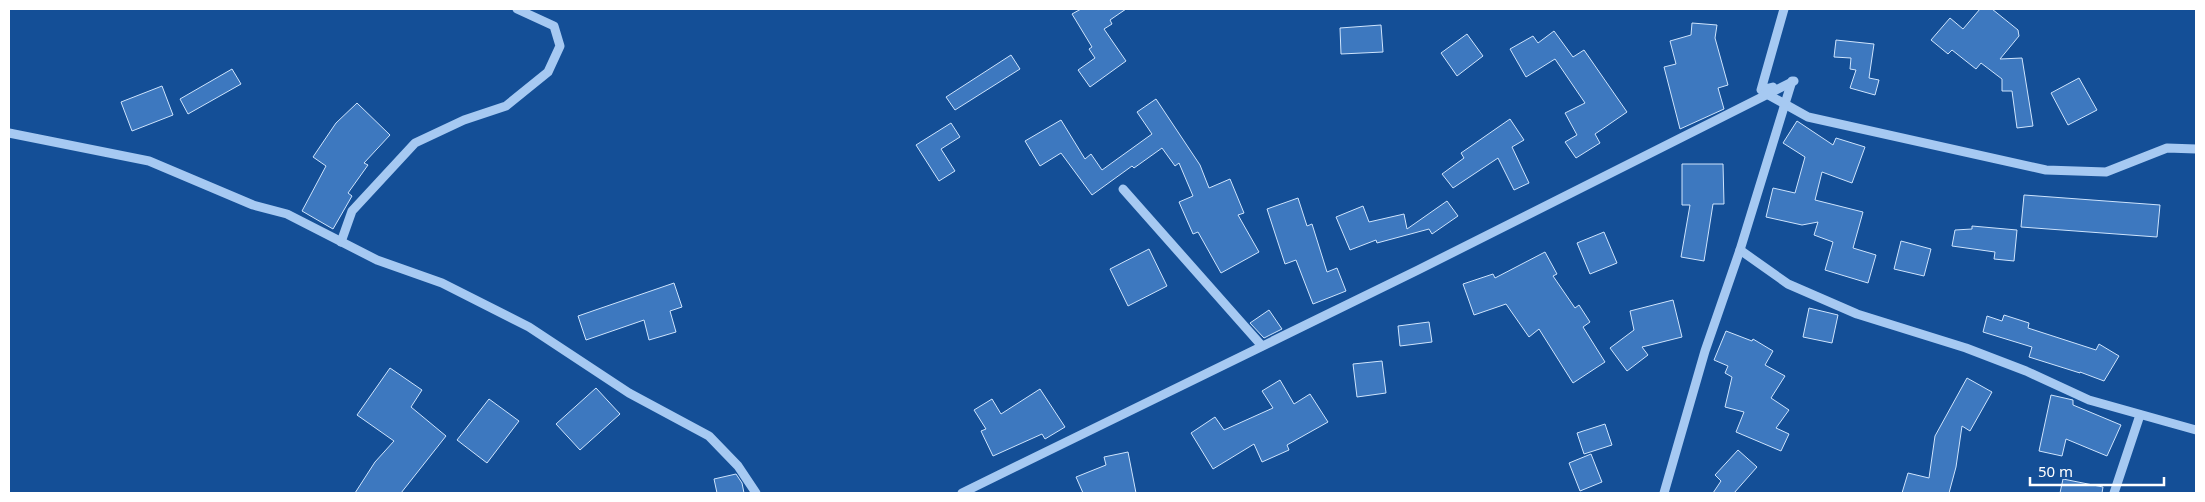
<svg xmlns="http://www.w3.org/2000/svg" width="2205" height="502" font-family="'Noto Sans',sans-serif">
<rect width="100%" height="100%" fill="#144f97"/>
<g fill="#3d78bf" stroke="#cee4fd">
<path d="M1081,9h45l-16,11 2,4 -8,5 22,32 -36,26 -12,-17 17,-12 -6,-9 3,-2 -20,-33z"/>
<path d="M1980,9h12l26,21 1,6 -19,23 22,-1 11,68 -16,2 -5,-37h-10v-12l-21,-16 -5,6 -24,-19 -4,4 -17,-14 19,-22 13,11z"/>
<path d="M1692,23l25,2 -2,13 13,47 -10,3 6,21 -44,20 -16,-62 12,-3 -6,-23 21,-6z"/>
<path d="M1381,25l2,27 -42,2 -1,-26z"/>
<path d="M1554,31l19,26 11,-7 43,62 -32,22 5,9 -24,15 -11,-16 12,-7 -12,-22 20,-10 -30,-44 -29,18 -16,-28 23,-13 5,7z"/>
<path d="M1467,34l16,22 -26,20 -16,-23z"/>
<path d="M1836,40l38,4 -5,34 10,2 -4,15 -25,-7 6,-18 -6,-1 1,-11 -17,-1z"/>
<path d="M1011,55l9,14 -65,41 -9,-13z"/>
<path d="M232,69l9,15 -53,30 -8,-15z"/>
<path d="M2079,78l18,32 -29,15 -17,-32z"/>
<path d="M162,86l11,29 -41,16 -11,-29z"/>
<path d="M1156,99l44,66 9,23 21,-9 14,34 -6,2 21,37 -38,21 -23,-41 -5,2 -14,-32 14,-6 -14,-33 -4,3 -13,-18 -28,20 -2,-2 -40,29 -31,-42 -21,13 -15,-25 36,-21 24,39 6,-5 11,16 50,-36 -15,-22z"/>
<path d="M357,103l33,32 -26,28 4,2 -20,28 4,3 -19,33 -31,-18 24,-45 -13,-9 23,-34z"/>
<path d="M1510,119l14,21 -12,7 17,36 -15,7 -16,-32 -45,30 -11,-14 22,-16 -3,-5z"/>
<path d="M1797,121l36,24 3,-7 29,9 -13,36 -30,-11 -7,28 48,12 -10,36 23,7 -8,28 -43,-13 8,-28 -19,-7 4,-13 -16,3 -36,-8 7,-29 22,5 10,-36 -22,-14z"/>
<path d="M951,123l9,14 -19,12 14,22 -16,10 -23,-36z"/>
<path d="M1682,164h41l1,40h-11l-9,57 -23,-4 9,-52h-8z"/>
<path d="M2024,195l136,10 -3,32 -136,-10z"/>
<path d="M1298,198l9,28 5,-2 15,48 10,-4 9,23 -33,13 -17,-44 -11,4 -18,-55z"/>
<path d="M1447,201l11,15 -26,18 -3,-5 -52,14 -1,-3 -26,10 -14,-33 27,-11 6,16 35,-8 3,15z"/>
<path d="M1972,226l45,4 -3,31 -20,-2 1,-7 -43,-6 3,-16 17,-1z"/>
<path d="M1604,232l13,31 -27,11 -13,-31z"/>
<path d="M1901,241l30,8 -7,27 -30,-7z"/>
<path d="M1149,249l18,37 -39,20 -18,-37z"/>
<path d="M1545,252l12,22 -4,2 22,32 4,-3 11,17 -7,5 22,35 -32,21 -34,-54 -10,8 -23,-33 -32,11 -11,-31 30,-10 2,4z"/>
<path d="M674,283l8,24 -12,4 6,21 -27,8 -5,-20 -58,20 -8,-24z"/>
<path d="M1673,300l9,37 -40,10 6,8 -21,16 -17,-23 24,-18 -4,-19z"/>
<path d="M1809,308l29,7 -6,28 -29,-6z"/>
<path d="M1269,310l13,19 -18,9 -14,-15z"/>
<path d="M2004,315l25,8 -1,5 68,22 3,-6 20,12 -15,25 -24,-9v1l-51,-16 3,-10 -49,-15 4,-16 15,5z"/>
<path d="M1429,322l3,20 -32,4 -2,-20z"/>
<path d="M1726,331l26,10 1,-2 20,12 -8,14 20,11 -14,22 18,12 -13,18 13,6 -8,17 -45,-19 8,-20 -19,-5 7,-30 -7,-4 3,-7 -14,-6z"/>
<path d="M1382,361l4,32 -29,4 -4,-33z"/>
<path d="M390,368l32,22 -11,17 35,29 -45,57h-46l20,-31 19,-21 -37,-26z"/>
<path d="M1967,378l25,14 -22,39 -8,-5 -6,41 -7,26h-47l6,-20 21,5 6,-42z"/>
<path d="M1280,380l14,24 16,-10 18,28 -41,23 2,5 -27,12 -8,-18 -41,25 -22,-36 24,-16 9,13 49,-22 -11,-17z"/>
<path d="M596,388l24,26 -40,36 -24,-26z"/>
<path d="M1040,389l25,38 -20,12 -3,-5 -49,22 -12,-25 5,-2 -12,-19 18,-11 9,15z"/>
<path d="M2051,395l22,5v5l48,20 -14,31 -41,-17 -4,17 -23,-5z"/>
<path d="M489,399l30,22 -32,42 -30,-23z"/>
<path d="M1605,424l7,21 -28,9 -7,-21z"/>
<path d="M1738,450l19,17 -23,26h-21l8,-12 -6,-6z"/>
<path d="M1128,452l8,41h-53l-7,-16 30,-12 -2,-8z"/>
<path d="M1591,454l11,28 -22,9 -11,-28z"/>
<path d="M736,474l6,9 2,10h-27l-3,-14z"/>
<path d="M2063,479l40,8 -1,6h-42z"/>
</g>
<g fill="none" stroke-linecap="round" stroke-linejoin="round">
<g stroke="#a6c9f2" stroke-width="9">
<path d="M1773,87l-12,3 23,-81"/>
<path d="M1765,93l43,24 238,53 60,2 61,-24 29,1"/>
<path d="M9,133l140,28 104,44 34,9 90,46 65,23 87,44 100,66 80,43 29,30 18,27"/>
<path d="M1123,189l139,157"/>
<path d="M341,242l11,-31 63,-68 49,-23 42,-14 42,-34 12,-26 -6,-20 -37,-17"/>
<path d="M1740,250l48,34 69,30 109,34 60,23 63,29 107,30"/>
<path d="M962,493l456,-223 376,-189"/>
<path d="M1664,493l41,-142 35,-101 52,-169"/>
<path d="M2114,493l26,-78"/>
</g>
</g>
<rect width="2205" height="502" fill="none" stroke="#ffffff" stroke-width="20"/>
<path d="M2030 477v8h134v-8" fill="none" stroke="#ffffff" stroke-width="2.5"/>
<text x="2038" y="477" font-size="15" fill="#ffffff" stroke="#144f97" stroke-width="4" paint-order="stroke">50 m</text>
</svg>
